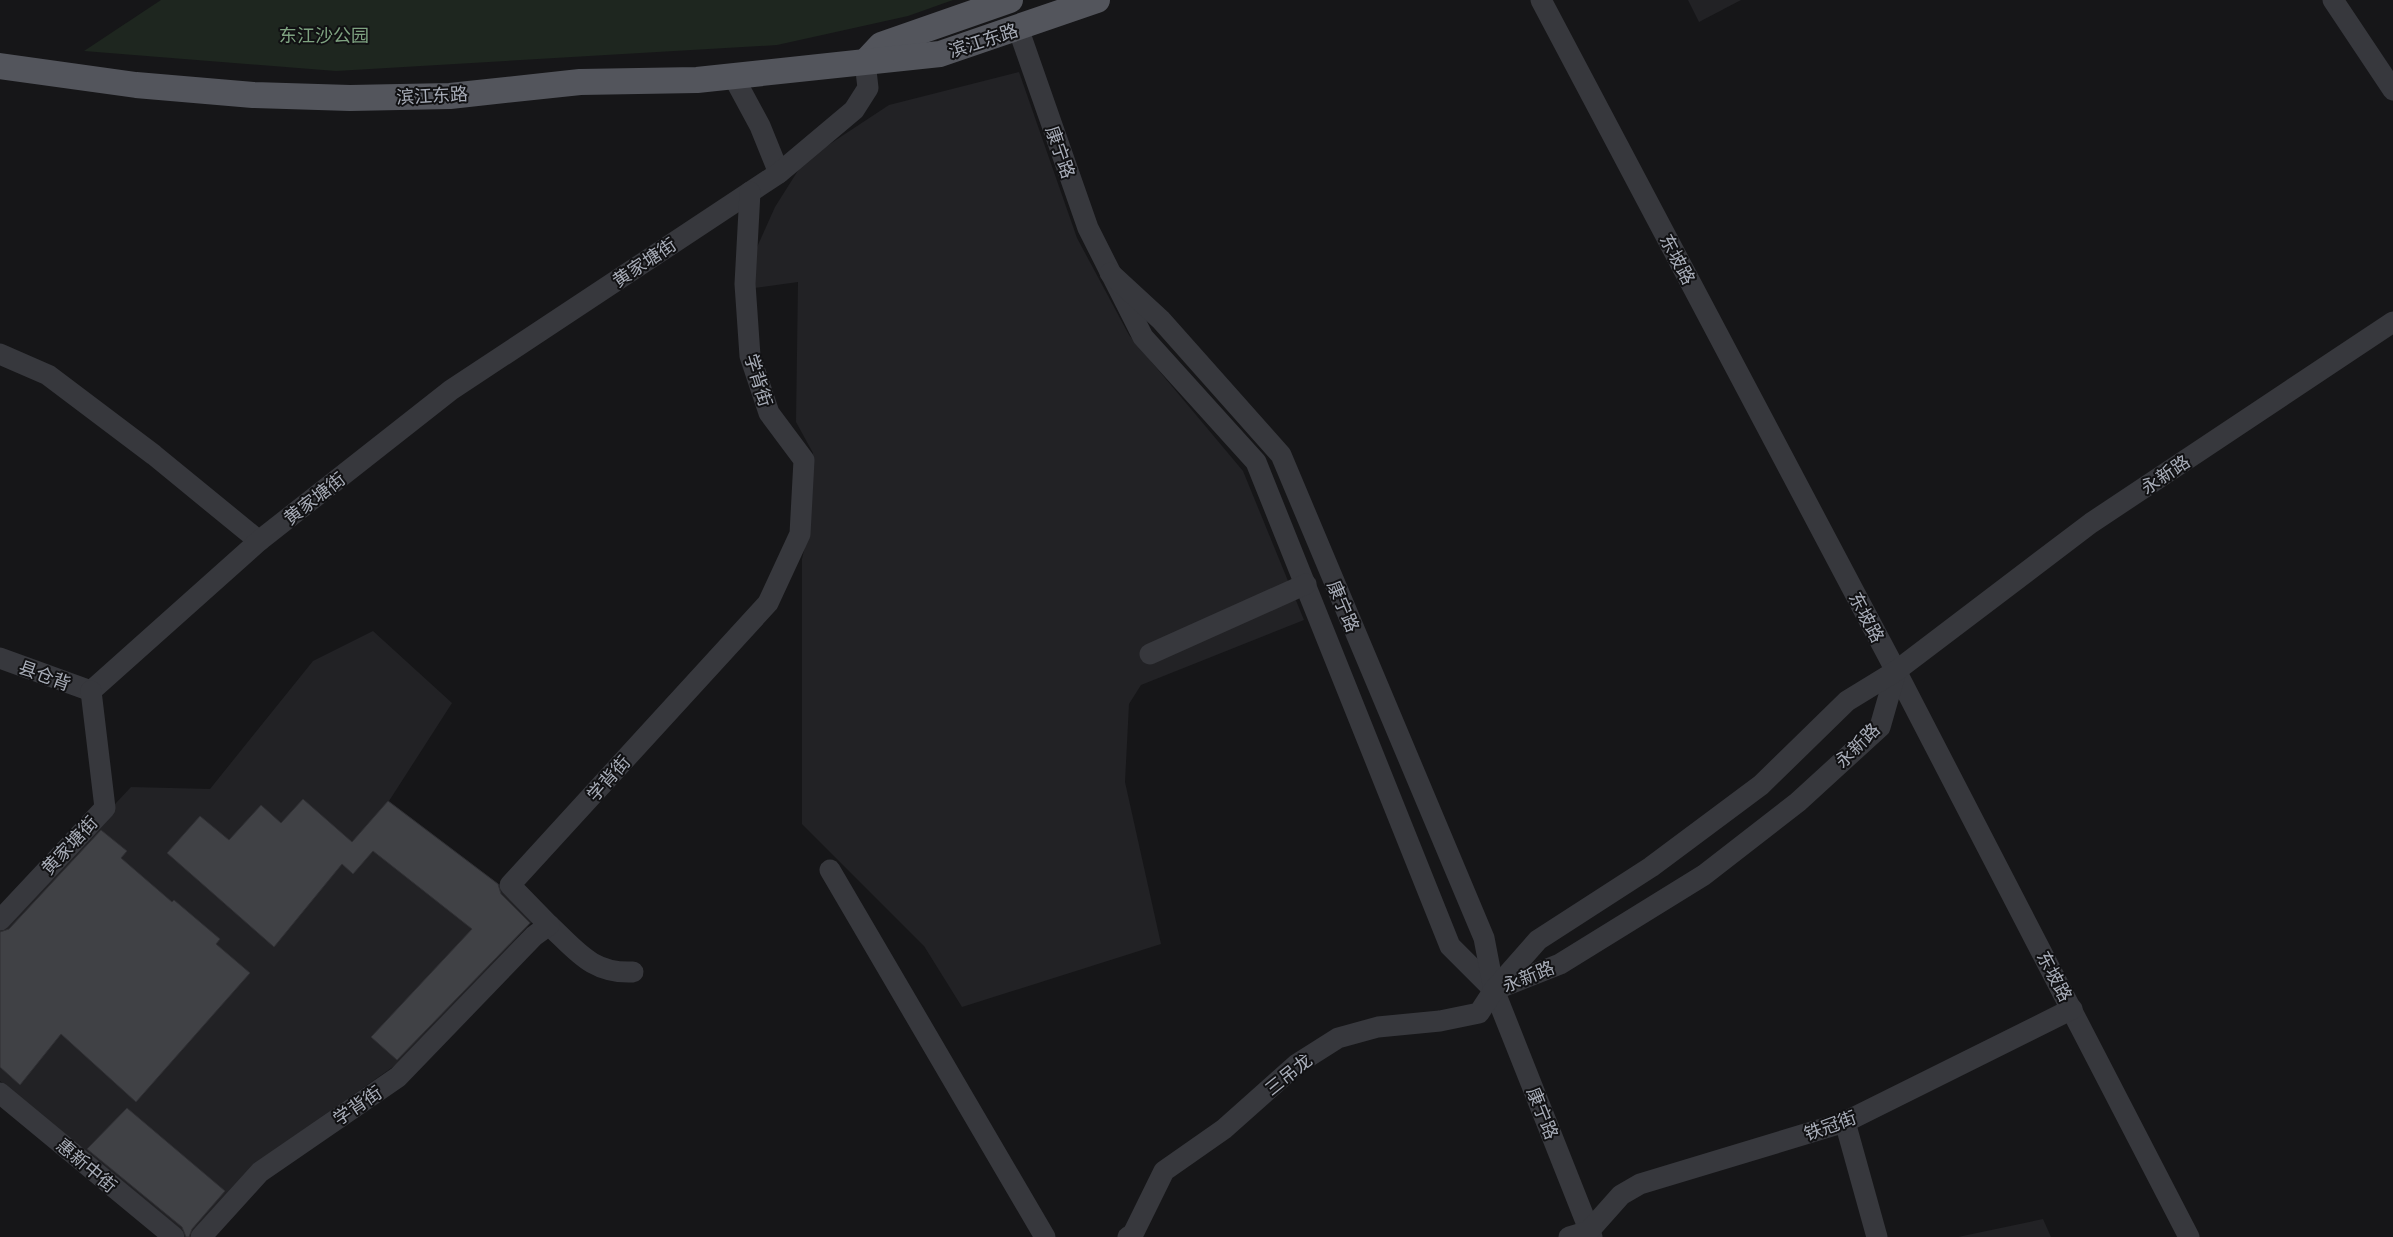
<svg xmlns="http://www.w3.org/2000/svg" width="2393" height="1237" font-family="Barlow,'Noto Sans SC',sans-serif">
<rect width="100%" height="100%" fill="#161618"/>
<g fill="#222225">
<path d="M1688,0h53l-42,22z"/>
<path d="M1019,72l58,166 52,97 114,136 61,149 -163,65 -12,19 -4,78 36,162 -199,63 -38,-61 -122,-122v-265l6,-25 5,-81 -17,-31 2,-140 -44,6v-34l21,-47 29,-46 85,-56z"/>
<path d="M373,631l79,72 -63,98 119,90 26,29 -134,142 -143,100 -65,75h-6l-186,-156v-154l131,-140 79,2 103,-128z"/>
<path d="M2043,1219l8,18h-93z"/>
</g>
<path fill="#1e261f" d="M161,0h792l-45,16 -131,29 -441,26 -252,-20z"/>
<g fill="#404145" stroke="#303034">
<path d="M303,799l49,43 36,-41 110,83 3,10 29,29 -133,137 -26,-23 101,-108 -99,-78 -20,23 -11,-10 -68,83 -107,-94 33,-37 29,24 32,-35 20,18z"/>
<path d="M101,830l26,21 -6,7 51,44 2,-2 46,39 -4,5 34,29 -114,129 -75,-68 -41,51 -20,-18v-135l9,-3z"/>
<path d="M127,1108l98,83 -33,38 -3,8h-3l-4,-10 -95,-78z"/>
</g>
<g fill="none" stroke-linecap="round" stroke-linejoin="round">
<g stroke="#37383d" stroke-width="21">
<path d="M1541,0l355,671 293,566"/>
<path d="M2333,0l60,90"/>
<path d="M1018,28l70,200 55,109 113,125 194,484 44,44"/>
<path d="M733,76l27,50 19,47"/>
<path d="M1110,273l51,47 120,135 203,483 10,52 98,247"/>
<path d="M0,354l48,21 106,80 105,86"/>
<path d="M1150,654l156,-70"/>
<path d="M0,658l91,33"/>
<path d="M91,691l168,-150 192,-151 328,-217 75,-63 14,-22 -3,-26"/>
<path d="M830,870l215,367"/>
<path d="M0,920l105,-112 -14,-117"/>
<path d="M549,925c28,26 43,49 84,47"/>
<path d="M1499,988l61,-24 144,-89 94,-73 82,-75 16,-56"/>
<path d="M0,1093l174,144"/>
<path d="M1845,1122l32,115"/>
<path d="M201,1237l59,-65 138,-95 136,-141 15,-11 -39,-40 258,-282 32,-69 4,-74 -35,-47 -19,-57 -5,-72 5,-92"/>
<path d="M1128,1237l5,-3 31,-63 60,-42 73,-65 41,-26 40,-11 62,-6 39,-8 15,-23 44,-50 113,-73 110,-82 86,-84 49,-30 195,-148 302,-201"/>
<path d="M1569,1237l20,-6 32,-36 19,-11 205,-62 227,-113"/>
</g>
<g stroke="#53555c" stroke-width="26">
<path d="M867,60l14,-15 129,-45"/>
<path d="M0,66l136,19 117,10 97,3 100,-2 130,-14 117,-2 243,-26 157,-54"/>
</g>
</g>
<g text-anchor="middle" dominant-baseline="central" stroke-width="4" stroke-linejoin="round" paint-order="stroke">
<g font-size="18" fill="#7fa381" stroke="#111113">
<text x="324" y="35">东江沙公园</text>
</g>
<g font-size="18" fill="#a8adb8" stroke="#111113">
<text transform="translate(983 40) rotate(-18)">滨江东路</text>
<text transform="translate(432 95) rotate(-3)">滨江东路</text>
<text transform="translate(1061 152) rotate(71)">康宁路</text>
<text transform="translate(1678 259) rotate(62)">东坡路</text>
<text transform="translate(644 262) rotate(-34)">黄家塘街</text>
<text transform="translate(759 380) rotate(73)">学背街</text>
<text transform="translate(2165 474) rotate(-34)">永新路</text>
<text transform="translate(314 498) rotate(-38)">黄家塘街</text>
<text transform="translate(1344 606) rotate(67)">康宁路</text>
<text transform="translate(1867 617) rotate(62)">东坡路</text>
<text transform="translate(45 675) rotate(20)">县仓背</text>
<text transform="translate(1857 745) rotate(-45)">永新路</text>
<text transform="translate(608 778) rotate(-48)">学背街</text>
<text transform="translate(69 845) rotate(-47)">黄家塘街</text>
<text transform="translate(1528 976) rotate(-22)">永新路</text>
<text transform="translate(2055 976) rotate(62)">东坡路</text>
<text transform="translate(1288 1074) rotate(-39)">三吊龙</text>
<text transform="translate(357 1105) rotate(-34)">学背街</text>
<text transform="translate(1543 1113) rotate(68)">康宁路</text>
<text transform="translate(1830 1125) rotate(-20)">铁冠街</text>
<text transform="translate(87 1165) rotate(40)">惠新中街</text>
</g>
</g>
</svg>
